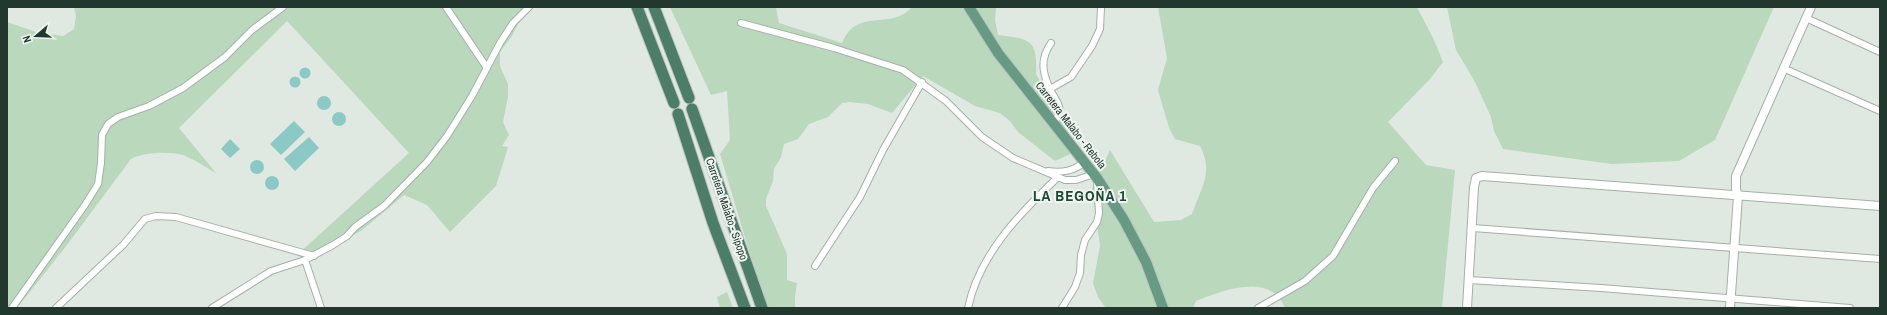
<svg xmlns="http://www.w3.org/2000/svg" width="1887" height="315" font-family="'Archivo Narrow',sans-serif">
<rect width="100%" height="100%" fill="#dfe9e2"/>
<g fill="#b9d8bc">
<path d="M74,7h460l-16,17 -6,12 -12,16v14l8,18v13l-5,25 6,13 -7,11 6,1 -12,39 -46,46 -23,-27 -23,-10 -43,36 -56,29 -8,-5 112,-102 -122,-132 -108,107 37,45c-11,-6 -22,-14 -33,-18 -14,-4 -40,-3 -52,4l-64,86 -50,63h-10v-286l29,10 27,4 11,-7 2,-13z"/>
<path d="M670,7h106l3,16 63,20c16,-37 47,-11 70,-36h84l-1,13 3,15c31,4 40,4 38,39l43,76 -24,11 -37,-29 -8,-11 -10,-8 -25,-7 -52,-30 -31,37 -24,-9 -19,-2 -7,1 -14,14 -19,7 -11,15 -14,5 -3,13 -7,12 -1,12 -7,18v7l21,48v26l10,3 -2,13v12h-27l-7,-17 -41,-137 10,-14 -3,-49 -16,4z"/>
<path d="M1158,7h259l17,33 9,22 -13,17 -42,43 38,43 29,5 -13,138h-157c-14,-37 -63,-17 -89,-7l-3,7 -88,-1 -7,-10 -5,-14 7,-37 -8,-57 18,-39 44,72 27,-2 11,-6c9,-26 22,-42 8,-68l-25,-7 -6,-11 -11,-38 9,-32z"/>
<path d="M1447,7h327l-59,133 -36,21 -67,3 -109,-15 -9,-18 -3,-14 -17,-37 -18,-30z"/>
<path d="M727,292l6,16h-13l-3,-11z"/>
</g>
<g fill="#8bc9c7">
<circle cx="305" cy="73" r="5.5"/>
<circle cx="295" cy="82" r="5.5"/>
<circle cx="324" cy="103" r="7"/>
<circle cx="339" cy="119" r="7"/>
<path d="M294,121l11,11 -24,23 -11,-11z"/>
<path d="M309,137l10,11 -24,23 -11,-12z"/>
<path d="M230,139l10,10 -10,9 -9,-9z"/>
<circle cx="257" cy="167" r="7"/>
<circle cx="272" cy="183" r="7"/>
</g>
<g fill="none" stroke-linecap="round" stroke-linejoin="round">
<g stroke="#a3b0a8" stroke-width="8">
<g id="minor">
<path d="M446,7l41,61"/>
<path d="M1806,18l74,34"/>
<path d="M741,23l93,25 69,22 43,31 36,36 31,21 52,22h11l18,-6"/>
<path d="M1783,68l97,43"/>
<path d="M1050,89c-8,-17 -10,-30 1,-46"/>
<path d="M1053,124c12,-18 5,-18 -3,-35l21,-12 21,-31 8,-17 1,-22"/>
<path d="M1048,171c15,2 25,0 37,-9"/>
<path d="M1473,228l407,31"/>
<path d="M305,260l16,48"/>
<path d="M815,266l45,-69 23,-47 39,-68"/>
<path d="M1469,280l132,8 249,20"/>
<path d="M12,308l73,-103 13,-21 3,-21 1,-28 6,-11 10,-7 31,-11 34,-18 42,-31 27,-27 31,-23"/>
<path d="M56,308l67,-63 22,-26 11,-3 20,1 138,39"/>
<path d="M212,308l59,-37 34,-11 28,-15 14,-9 8,-9 29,-21 43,-44 20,-26 25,-40 28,-53 13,-20 16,-16"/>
<path d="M968,308c11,-53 51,-94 89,-130"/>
<path d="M1062,308l13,-21 5,-14 1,-18 4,-15 12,-18 2,-9 -2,-32"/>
<path d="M1258,308l47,-27 28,-25 40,-68 22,-27"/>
</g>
</g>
<g stroke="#a3b0a8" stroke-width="10">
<g id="tertiary">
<path d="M1467,308l7,-121 2,-9 6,-2 398,30"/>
<path d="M1730,308l8,-112 -2,-7v-13l75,-169"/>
</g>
</g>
<g stroke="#bdc3c0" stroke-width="12">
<path id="primary" d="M969,7l29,46 99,125 27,42 22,42 17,46"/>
</g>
<g stroke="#bdc3c0" stroke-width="13">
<g id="trunk">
<path d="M637,7l37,96"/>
<path d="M654,7l35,91"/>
<path d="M692,109l70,199"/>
<path d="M678,114l35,109 32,85"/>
</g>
</g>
<use href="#minor" stroke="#fff" stroke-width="6"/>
<use href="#tertiary" stroke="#fff" stroke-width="8"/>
<use href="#primary" stroke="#679a84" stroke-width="10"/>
<use href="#trunk" stroke="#4c7d68" stroke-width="11"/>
</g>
<g text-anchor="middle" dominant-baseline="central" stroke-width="4" stroke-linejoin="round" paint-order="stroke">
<g font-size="11" fill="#22372d" stroke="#eff6f1">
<text transform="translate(1071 125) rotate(52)">Carretera Malabo - Rebola</text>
<text transform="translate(727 209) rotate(71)">Carretera Malabo - Sipopo</text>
</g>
<g font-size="15" font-weight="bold" letter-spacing="1" fill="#204736" stroke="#eff6f1">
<text x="1080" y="195">LA BEGOÑA 1</text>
</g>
</g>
<rect width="1887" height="315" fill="none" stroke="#22372d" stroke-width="16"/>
<g transform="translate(36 36) rotate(251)" stroke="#eff6f1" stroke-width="3" paint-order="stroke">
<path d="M0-3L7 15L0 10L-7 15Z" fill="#22372d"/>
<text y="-6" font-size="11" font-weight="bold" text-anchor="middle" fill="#22372d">N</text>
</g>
</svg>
